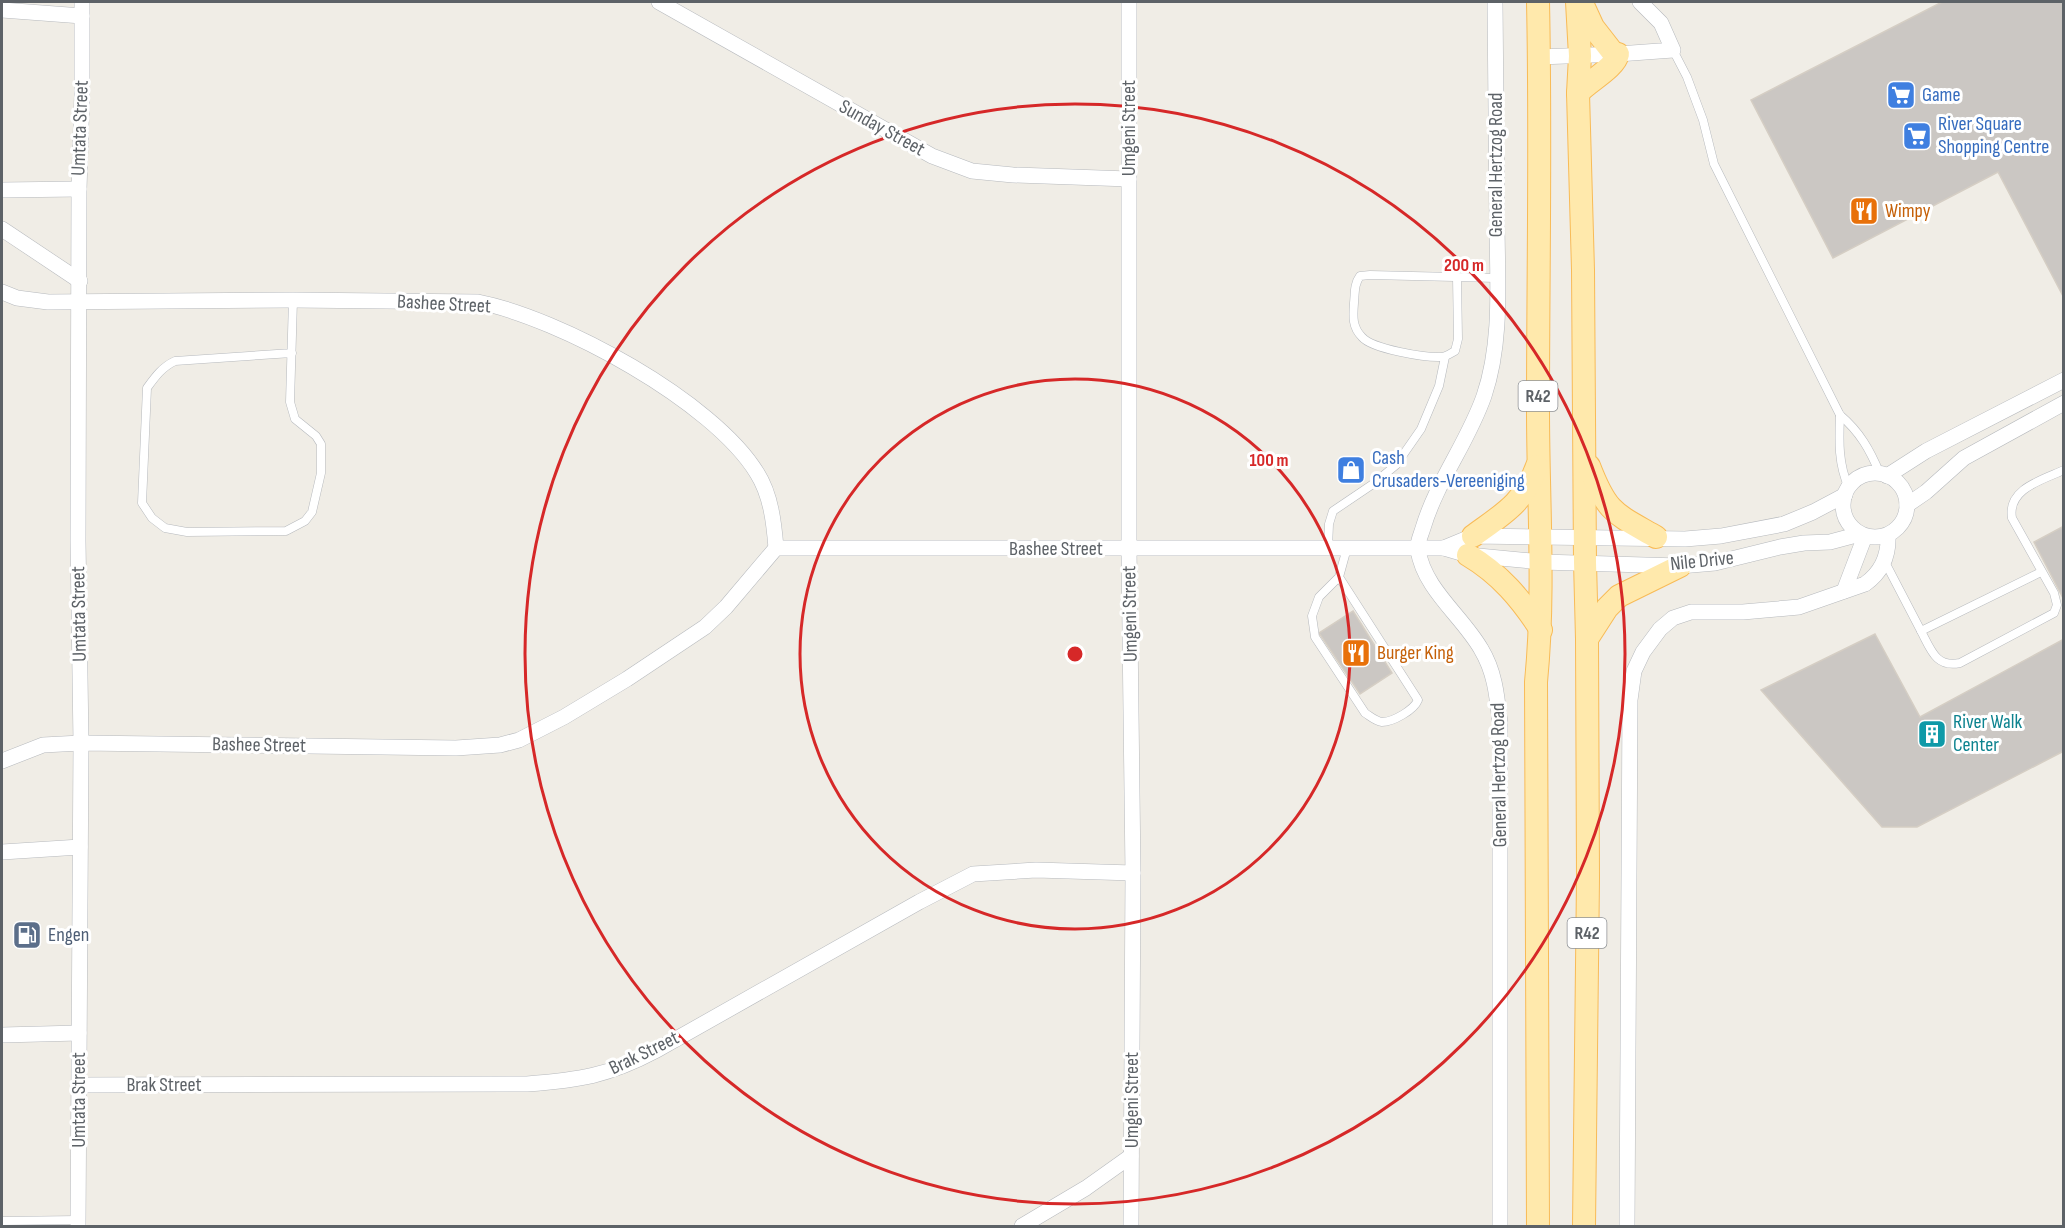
<svg xmlns="http://www.w3.org/2000/svg" width="2065" height="1228" font-family="'Sofia Sans Condensed',sans-serif">
<rect width="100%" height="100%" fill="#f0ede6"/>
<g fill="#cbc7c3" stroke="#d5cec4" stroke-width="1.5">
<path d="M1942,2h122v296l-66,-126 -165,86 -82,-158z"/>
<path d="M2064,526v74l-30,-58z"/>
<path d="M1353,611l39,62 -32,21 -41,-61z"/>
<path d="M1875,634l45,83 144,-78v112l-147,76h-35l-121,-137z"/>
</g>
<g fill="none" stroke-linecap="round" stroke-linejoin="round">
<g stroke="#b6b9bd" stroke-width="9">
<g id="service">
<path d="M1673,50l14,27 16,43 11,44 126,251c20,17 30,35 40,59"/>
<path d="M1457,277l1,62 -3,12c-4,2 -8,5 -13,6 -16,1 -70,-8 -80,-20 -10,-10 -9,-21 -8,-34 1,-10 0,-19 6,-27l10,-1 127,3"/>
<path d="M292,353l-117,8c-13,6 -20,16 -28,27l-5,115 10,15 13,10 22,4 99,-1 19,-10 7,-9 9,-39v-29l-5,-8 -21,-17 -5,-17 3,-102"/>
<path d="M1840,415c-1,26 -2,49 9,73"/>
<path d="M1328,548l1,-24 4,-13 40,-27 23,-19 25,-36 18,-43 6,-29"/>
<path d="M1885,562l36,69 120,-59"/>
<path d="M1339,577l79,123c-4,10 -25,22 -36,22 -7,-1 -12,-6 -17,-9l-50,-76 -3,-21 7,-19 20,-20 8,-29"/>
<path d="M1921,631c10,19 15,37 39,32l94,-50 3,-8 -3,-12 -42,-75c-5,-29 30,-38 52,-48"/>
<path d="M2,1221l76,-1"/>
</g>
</g>
<g stroke="#b6b9bd" stroke-width="16">
<g id="minor">
<path d="M659,2l273,154 40,15 41,4 116,4"/>
<path d="M1129,2v547l4,324 -2,353"/>
<path d="M1495,2c1,72 1,145 2,218 0,58 6,120 -13,176 -16,46 -47,85 -61,132 -2,7 -6,14 -5,22 6,39 44,66 63,99 14,23 16,47 19,74v503"/>
<path d="M2,10l80,6"/>
<path d="M1539,57l79,-3 55,-4 -12,-27 -21,-21"/>
<path d="M2,190l77,-1"/>
<path d="M2,229l78,52"/>
<path d="M2,292l15,6 31,4 245,-2 185,2c82,16 235,99 279,171 14,22 17,50 19,75"/>
<circle cx="1875" cy="505" r="32"/>
<path d="M1887,476l39,-25 138,-71"/>
<path d="M1907,505l19,-13 38,-34 100,-55"/>
<path d="M1444,548l29,-12 212,3 36,-3 63,-12 29,-12 32,-17"/>
<path d="M1844,591l21,-55"/>
<path d="M2,761l41,-16 38,-2 375,5 44,-3 19,-5 45,-23 63,-38 78,-52 21,-20 50,-59h668l24,7 73,7 139,4 35,-3 65,-16 24,-4 26,-1 30,-8"/>
<path d="M2,852l78,-5"/>
<path d="M2,1035l77,-2"/>
<path d="M79,1085l448,-1c52,-4 81,-8 128,-33l264,-149 54,-28 63,-4 97,3"/>
<path d="M78,1226l3,-483 -3,-202 1,-352 3,-93v-94"/>
<path d="M1022,1226l64,-38 45,-32"/>
<path d="M1627,1226l3,-526 4,-29 9,-19 17,-23 13,-11 18,-6h52l56,-5 66,-23c17,-12 24,-28 23,-49"/>
</g>
</g>
<g stroke="#f8bb57" stroke-width="24">
<g id="primary">
<path d="M1538,2c3,135 0,272 0,408 0,91 7,181 -2,272l2,544"/>
<path d="M1577,2l3,54 -2,37 5,177 2,292 2,77 1,239 -4,348"/>
<path d="M1582,3l11,24 21,27"/>
<path d="M1578,93c11,-12 37,-25 40,-39"/>
<path d="M1589,466c18,47 25,47 67,71"/>
<path d="M1473,536c30,-22 51,-33 64,-70"/>
<path d="M1468,555c32,19 53,44 73,75"/>
<path d="M1587,639l20,-31 12,-12 61,-30"/>
</g>
</g>
<use href="#service" stroke="#fff" stroke-width="8"/>
<use href="#minor" stroke="#fff" stroke-width="15"/>
<use href="#primary" stroke="#ffe9ac" stroke-width="22"/>
</g>
<g fill="none" stroke="#d62828" stroke-width="3">
<circle cx="1075" cy="654" r="275"/>
<circle cx="1075" cy="654" r="550"/>
</g>
<defs>
<g id="supermarket-square" transform="scale(1.5)"><rect x="-9" y="-9" width="18" height="18" rx="4" fill="#3f7fe0" stroke="#fff"/><path d="M-6-5.5h2.5l.6 2H6L4.5 2H-2.5L-4.4-4H-6ZM-1.5 3.2a1.3 1.3 0 1 0 .1 0ZM3 3.2a1.3 1.3 0 1 0 .1 0Z" fill="#fff"/></g>
<g id="restaurant-square" transform="scale(1.5)"><rect x="-9" y="-9" width="18" height="18" rx="4" fill="#e8710a" stroke="#fff"/><path d="M-5-6h1v4h1v-4h1v4h1v-4h1v5L-1.5 .5V6h-2V.5L-5-1ZM5-6V6H3V1.5H1.5Q1.5-4 5-6Z" fill="#fff"/></g>
<g id="shop-square" transform="scale(1.5)"><rect x="-9" y="-9" width="18" height="18" rx="4" fill="#3f7fe0" stroke="#fff"/><path d="M-5-2.5h2.3a2.7 3.5 0 0 1 5.4 0H5L5.5 6h-11ZM-1.5-2.5h3a1.5 2.3 0 0 0-3 0Z" fill="#fff"/></g>
<g id="building-square" transform="scale(1.5)"><rect x="-9" y="-9" width="18" height="18" rx="4" fill="#0f9aa8" stroke="#fff"/><path d="M-4-6H4V6H1V3H-1V6H-4ZM-2.5-4.3h1.7v1.8h-1.7ZM.8-4.3h1.7v1.8H.8ZM-2.5-1h1.7V.8h-1.7ZM.8-1h1.7V.8H.8Z" fill="#fff"/></g>
<g id="fuel-square" transform="scale(1.5)"><rect x="-9" y="-9" width="18" height="18" rx="4" fill="#5c6f8a" stroke="#fff"/><path d="M-5.5-6h7V0h2V4h1.3V-2.5L3-4.5l.8-.8L6-3V5H2.5V1h-1V6h-7ZM-4.2-4.7v3.2H.2V-4.7Z" fill="#fff"/></g>
</defs>
<g fill-rule="evenodd">
<use href="#supermarket-square" x="1901" y="95"/>
<use href="#supermarket-square" x="1917" y="136"/>
<use href="#restaurant-square" x="1864" y="211"/>
<use href="#shop-square" x="1351" y="470"/>
<use href="#restaurant-square" x="1356" y="653"/>
<use href="#building-square" x="1932" y="734"/>
<use href="#fuel-square" x="27" y="935"/>
</g>
<g text-anchor="middle" dominant-baseline="central" stroke-width="6" stroke-linejoin="round" paint-order="stroke">
<g fill="#fff" stroke="#8e9195" stroke-width="1.5">
<rect x="1518.5" y="381" width="39" height="30" rx="4.5"/>
<rect x="1567.5" y="918" width="39" height="30" rx="4.5"/>
</g>
<g font-size="18" font-weight="bold" fill="#5d6267">
<text x="1538" y="396">R42</text>
<text x="1587" y="933">R42</text>
</g>
<g font-size="20" fill="#366cbe" stroke="#fff" text-anchor="start">
<text x="1922" y="95">Game</text>
<text x="1938" y="124">River Square<tspan x="1938" dy="23">Shopping Centre</tspan></text>
<text x="1372" y="458">Cash<tspan x="1372" dy="23">Crusaders-Vereeniging</tspan></text>
</g>
<g font-size="20" fill="#5d6267" stroke="#fff">
<text transform="translate(80 128) rotate(-88)">Umtata Street</text>
<text transform="translate(882 128) rotate(29)">Sunday Street</text>
<text transform="translate(1129 128) rotate(-90)">Umgeni Street</text>
<text transform="translate(1496 165) rotate(-90)">General Hertzog Road</text>
<text transform="translate(444 304) rotate(3)">Bashee Street</text>
<text x="1056" y="549">Bashee Street</text>
<text transform="translate(1702 561) rotate(-6)">Nile Drive</text>
<text transform="translate(79 614) rotate(-91)">Umtata Street</text>
<text transform="translate(1130 614) rotate(-91)">Umgeni Street</text>
<text transform="translate(259 745) rotate(1)">Bashee Street</text>
<text transform="translate(1499 775) rotate(-91)">General Hertzog Road</text>
<text transform="translate(644 1053) rotate(-26)">Brak Street</text>
<text x="164" y="1085">Brak Street</text>
<text transform="translate(79 1100) rotate(-90)">Umtata Street</text>
<text transform="translate(1132 1100) rotate(-90)">Umgeni Street</text>
</g>
<g font-size="20" fill="#c56008" stroke="#fff" text-anchor="start">
<text x="1885" y="211">Wimpy</text>
<text x="1377" y="653">Burger King</text>
</g>
<g font-size="20" fill="#0d838f" stroke="#fff" text-anchor="start">
<text x="1953" y="722">River Walk<tspan x="1953" dy="23">Center</tspan></text>
</g>
<g font-size="20" fill="#4e5e75" stroke="#fff" text-anchor="start">
<text x="48" y="935">Engen</text>
</g>
</g>
<circle cx="1075" cy="654" r="9" fill="#d62828" stroke="#fff" stroke-width="3"/>
<g font-size="18" text-anchor="middle" font-weight="bold" fill="#d62828" stroke="#fff" stroke-width="6" stroke-linejoin="round" paint-order="stroke">
<text x="1464" y="271">200 m</text>
<text x="1269" y="466">100 m</text>
</g>
<rect width="2065" height="1228" fill="none" stroke="#5d6267" stroke-width="6"/>
</svg>
